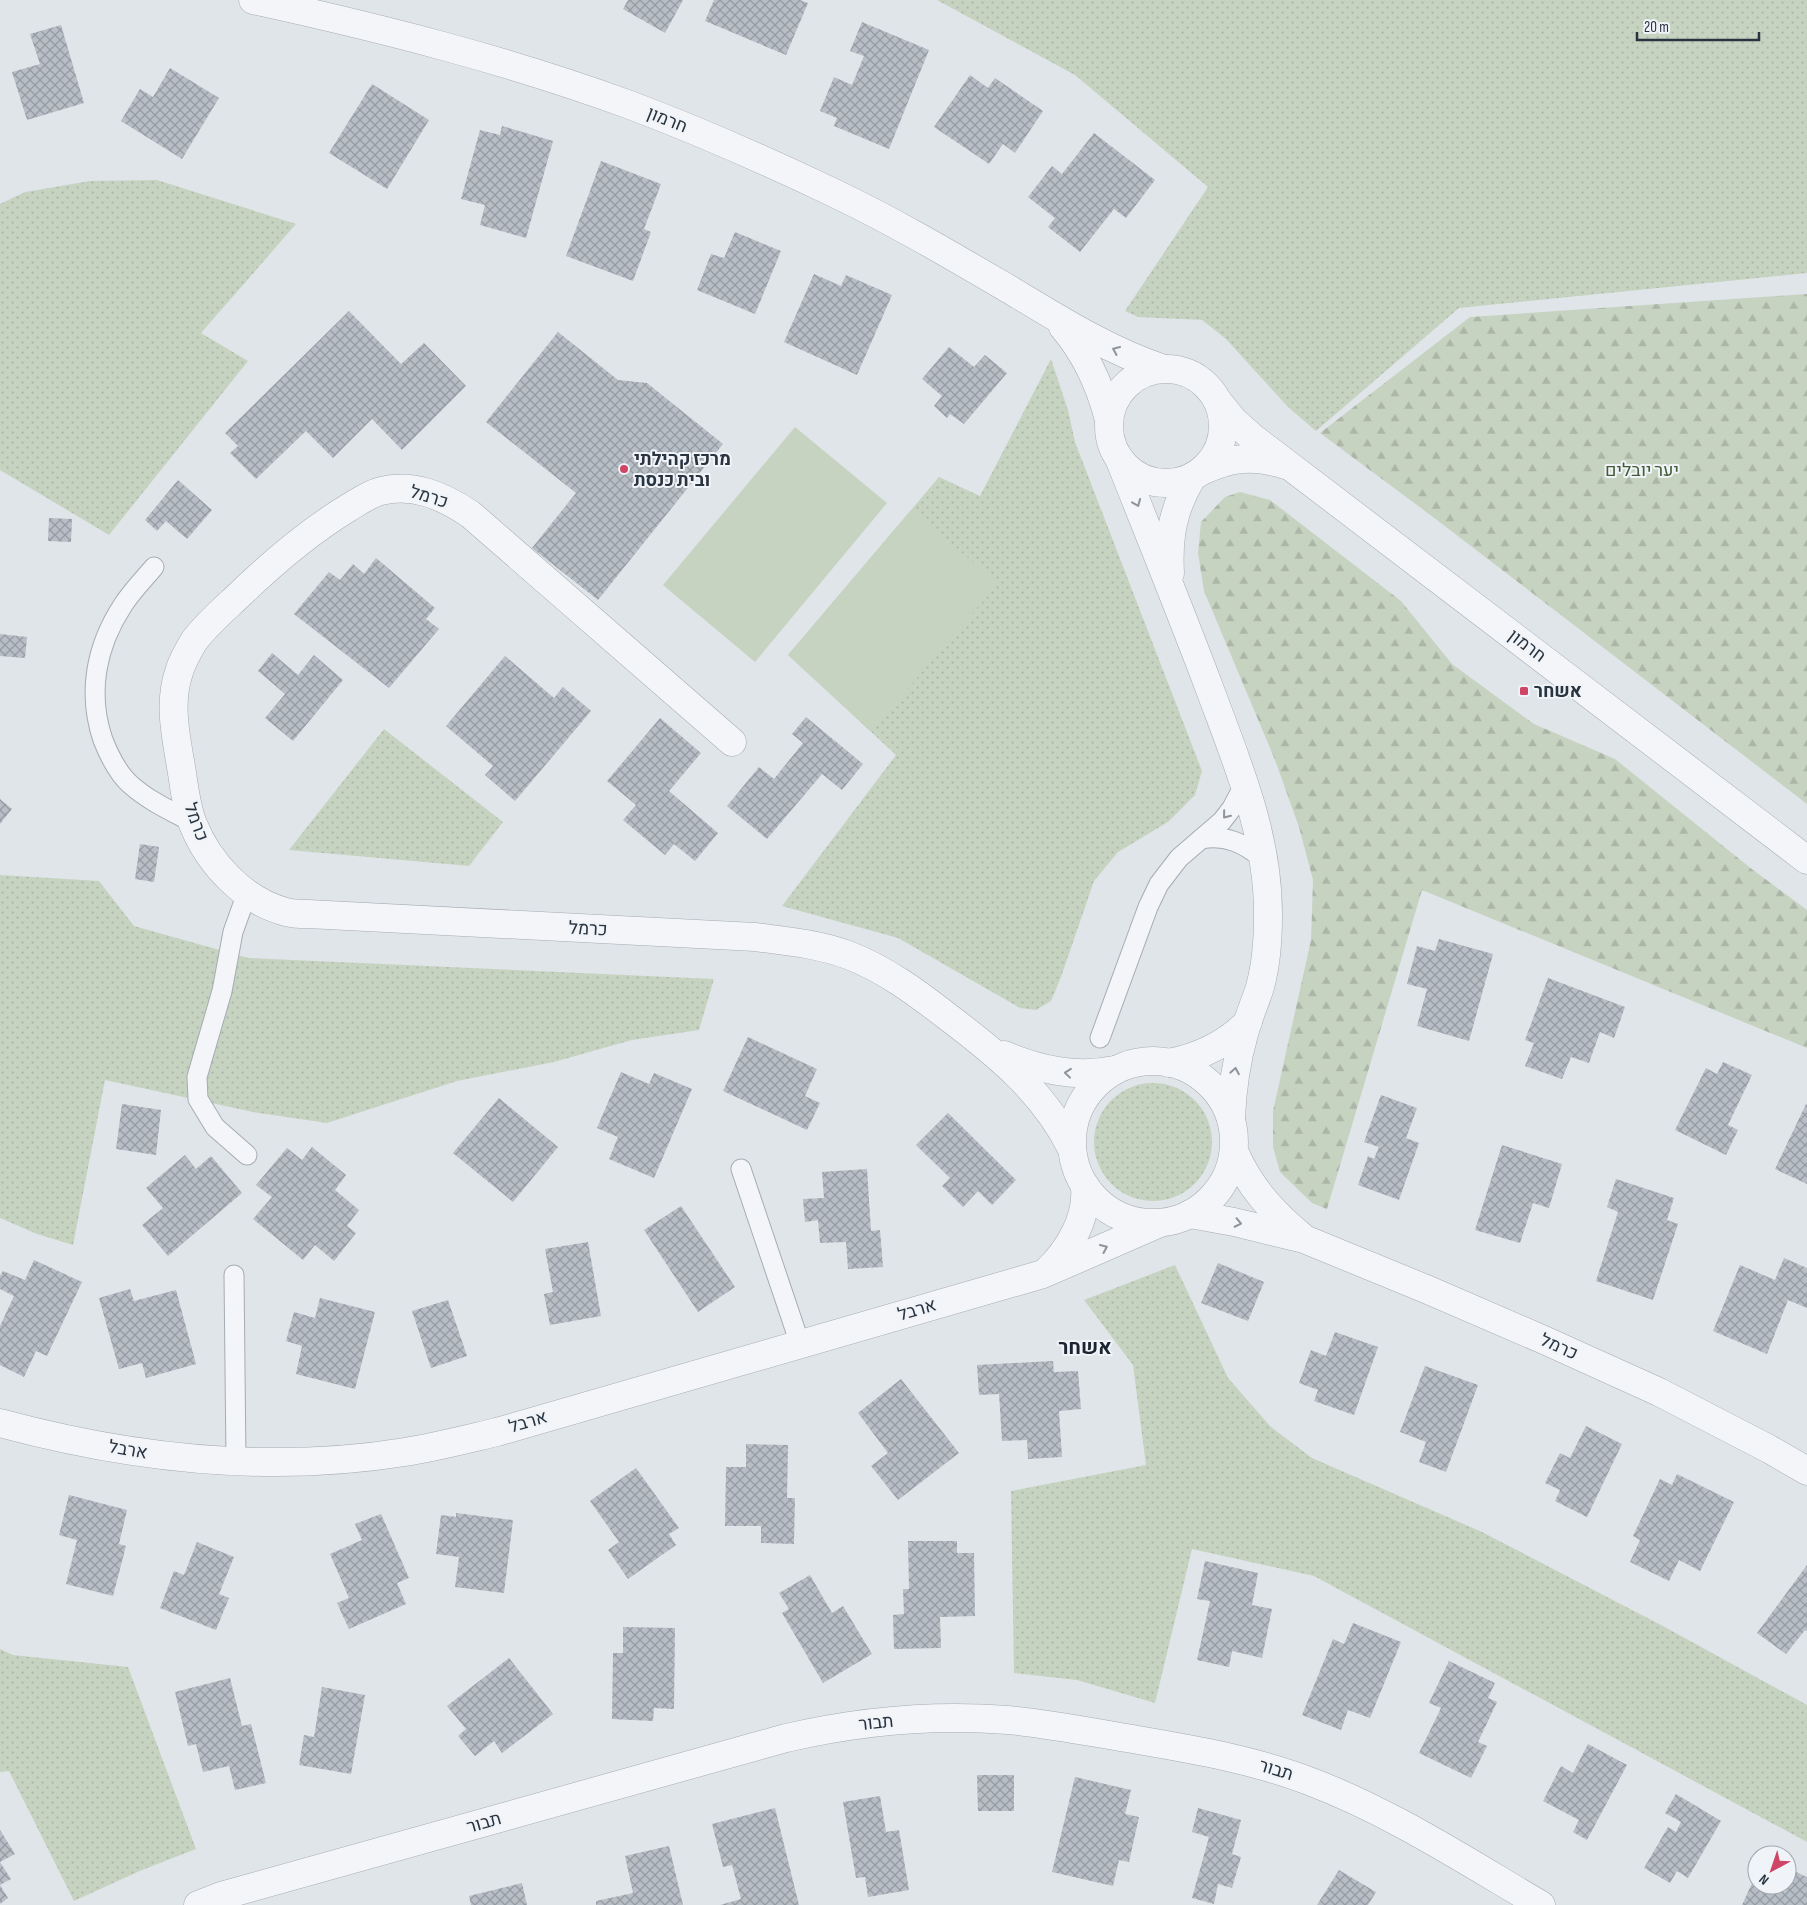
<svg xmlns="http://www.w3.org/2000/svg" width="1807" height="1905" font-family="'Sofia Sans Condensed',Heebo,sans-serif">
<defs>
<pattern id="green-dots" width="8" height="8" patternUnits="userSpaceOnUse" patternTransform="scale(1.25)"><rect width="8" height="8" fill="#c7d3c1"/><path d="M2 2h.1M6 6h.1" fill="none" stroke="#abb6a7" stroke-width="1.8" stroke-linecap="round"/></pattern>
<pattern id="forest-firs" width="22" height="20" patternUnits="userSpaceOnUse" patternTransform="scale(1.25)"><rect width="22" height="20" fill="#c7d3c1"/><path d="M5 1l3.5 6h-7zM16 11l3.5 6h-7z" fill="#abb6a7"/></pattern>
<pattern id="building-cross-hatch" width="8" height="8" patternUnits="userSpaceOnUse" patternTransform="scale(1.25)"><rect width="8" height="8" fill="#b7bec6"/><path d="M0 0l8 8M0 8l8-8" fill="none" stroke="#959ba2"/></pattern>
</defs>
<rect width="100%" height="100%" fill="#e0e5e9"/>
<g fill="url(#green-dots)">
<path d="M937,0h870v273l-348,35 -143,123 -28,-24 -62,-68 -24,-19 -64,-3 -13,-6 83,-124 -133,-112z"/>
<path d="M157,180l139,44 -95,109 47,28 -139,174 -109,-65v-266l25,-12 65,-11z"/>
<path d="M1051,359l17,51 7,32 127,329 -7,24 -27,27 -50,30 -24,29 -33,96 -10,24 -15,9 -16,-2 -122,-70 -116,-32 114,-151 -108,-100 151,-178 41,19z"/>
<path d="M384,729l119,93 -34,44 -180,-16z"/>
<path d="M0,875l99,6 35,45 114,32 466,21 -15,51 -67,10 -78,22 -97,19 -130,42 -74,-11 -148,-32 -32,165 -36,-11 -37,-16z"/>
<circle cx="1153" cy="1142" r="59"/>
<path d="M1175,1265l53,113 43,49 41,31 170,74 179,93 146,80v137l-493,-266 -122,-27 -37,154 -78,-23 -63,-7 -3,-182 135,-26 -13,-100 -49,-65z"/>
<path d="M0,1649l13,6 115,12 68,182 -54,21 -68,31 -65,-130 -9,1z"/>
</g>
<g fill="url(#forest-firs)">
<path d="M1807,294v510l-374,-287 -113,-84 150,-116z"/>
<path d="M1240,492l30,8 131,101 51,63 82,60 81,35 138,111 54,40v138l-385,-158 -95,319 -15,-6 -32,-31 -7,-25v-36l38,-171 2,-60 -14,-53 -24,-67 -71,-169 -6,-38 3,-31 24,-25z"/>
</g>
<g fill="#c7d3c1">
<path d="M795,427l92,76 -132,159 -92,-77z"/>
<path d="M912,509l86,75 -127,147 -83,-76z"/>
</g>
<g fill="url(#building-cross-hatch)">
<path d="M628,0h55l-18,33 -42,-24z"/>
<path d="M714,0h86l8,3 -22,52 -81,-34z"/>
<path d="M862,22l67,28 -40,99 -55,-23 3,-8 -17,-7 14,-34 18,8 12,-29 -14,-5z"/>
<path d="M61,25l23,78 -57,17 -15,-48 28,-8 -10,-30z"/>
<path d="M170,68l49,30 -37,61 -61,-38 19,-32 13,8z"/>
<path d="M970,75l18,13 7,-10 48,33 -28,42 -12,-9 -14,20 -55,-37z"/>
<path d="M372,84l57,36 -42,69 -58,-36z"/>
<path d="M502,126l51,15 -27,97 -46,-13 5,-20 -24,-6 19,-69 20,5z"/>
<path d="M1094,133l61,47 -29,38 -12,-9 -34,43 -32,-25 7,-9 -27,-21 24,-31 10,8z"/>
<path d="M601,161l60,23 -17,45 7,3 -18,49 -67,-25z"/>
<path d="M735,232l46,19 -26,63 -58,-24 14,-36 13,4z"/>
<path d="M814,274l27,12 5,-11 46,20 -35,80 -73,-33z"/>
<path d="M349,311l52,53 23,-21 42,43 -64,64 -30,-31 -39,39 -27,-27 -50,48 -26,-26 8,-7 -13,-13z"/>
<path d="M558,332l60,48 29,3 76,61 -125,156 -66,-52 44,-55 -90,-71z"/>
<path d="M949,347l25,20 11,-12 22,18 -43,51 -14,-10 -3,4 -13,-12 8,-10 -20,-17z"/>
<path d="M178,480l34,30 -25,29 -21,-18 -9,10 -12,-11z"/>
<path d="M49,518l23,1 -1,23 -23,-1z"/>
<path d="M376,558l59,50 -9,11 13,10 -50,59 -95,-74 35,-42 11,8 13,-16 11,10z"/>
<path d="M0,634l27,3 -2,21 -25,-2z"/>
<path d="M272,653l26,22 16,-20 29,25 -50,61 -28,-23 20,-24 -27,-23z"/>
<path d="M505,656l49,42 9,-11 28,24 -76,90 -30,-26 8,-9 -47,-40z"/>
<path d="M806,717l57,47 -21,26 -20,-16 -55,65 -40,-33 32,-39 15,12 29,-36 -11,-9z"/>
<path d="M660,718l41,35 -32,38 49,42 -23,28 -21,-17 -9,11 -42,-35 13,-15 -29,-24z"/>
<path d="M0,799l12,10 -12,15z"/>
<path d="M140,844l19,3 -5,35 -19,-3z"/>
<path d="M1439,939l54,15 -24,87 -52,-15 10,-37 -20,-5 10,-38 18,5z"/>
<path d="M1548,978l77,29 -11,31 -14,-6 -11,31 -18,-6 -9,22 -37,-13 9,-23 -9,-3z"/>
<path d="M748,1037l69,32 -12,27 15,7 -13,27 -84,-39z"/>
<path d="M1723,1062l29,13 -24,50 10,5 -12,25 -51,-25 31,-62 11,6z"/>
<path d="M621,1072l28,12 5,-11 38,16 -38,89 -45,-19 9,-22 -21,-9z"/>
<path d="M1381,1095l36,13 -11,30 13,5 -20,57 -41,-15 10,-29 6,3 5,-12 -15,-5z"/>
<path d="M499,1098l59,49 -45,55 -60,-49z"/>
<path d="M122,1104l39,6 -5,45 -40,-6z"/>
<path d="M1806,1104l1,1v79l-32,-15z"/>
<path d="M948,1113l68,67 -24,25 -14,-14 -15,16 -21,-21 8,-8 -34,-33z"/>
<path d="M1502,1145l60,19 -13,44 -16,-5 -13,40 -45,-13z"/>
<path d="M312,1147l34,28 -11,15 24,20 -12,16 9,7 -22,28 -19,-16 -12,15 -50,-41 19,-22 -16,-12 31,-37 15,12z"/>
<path d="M185,1155l11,14 15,-13 31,37 -74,63 -26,-31 21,-17 -17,-20z"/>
<path d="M867,1169l4,62 9,-1 3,37 -35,2 -2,-27 -26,1 -2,-23 -13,2 -2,-23 21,-1 -2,-26z"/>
<path d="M1616,1179l58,19 -7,22 11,4 -25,76 -57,-19 22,-69 -11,-5z"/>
<path d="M681,1206l54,81 -37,25 -54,-82z"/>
<path d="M588,1242l13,74 -51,9 -6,-31 9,-2 -8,-43z"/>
<path d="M1784,1258l23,10v40l-19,-8 -21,54 -54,-23 27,-66 35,15z"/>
<path d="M34,1260l48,22 -35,74 -11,-5 -12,26 -24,-12v-39l14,-30 -14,-7v-13l3,-5 22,9z"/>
<path d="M1218,1263l46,19 -16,39 -47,-18z"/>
<path d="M130,1289l4,12 42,-11 20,74 -50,14 -4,-15 -23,6 -20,-71z"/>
<path d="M320,1298l55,14 -20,77 -59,-15 6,-28 -16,-5 8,-29 21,6z"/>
<path d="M448,1300l19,56 -36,12 -19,-57z"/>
<path d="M1335,1332l43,15 -24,68 -40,-14 4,-11 -19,-7 12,-33 15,6z"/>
<path d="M1053,1361l1,11 24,-1 3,38 -22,2 3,46 -34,2 -1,-19 -25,1 -3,-47 -20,1 -2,-30z"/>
<path d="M1425,1366l53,19 -32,87 -27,-10 7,-20 -26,-10z"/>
<path d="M901,1379l58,74 -61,47 -27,-34 17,-13 -30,-40z"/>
<path d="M1586,1426l36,18 -35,73 -32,-16 5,-11 -15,-7 15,-30 10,5z"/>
<path d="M746,1444l42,1 -1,53h8l-1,46 -33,-1v-17h-36l1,-59h20z"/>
<path d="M636,1468l43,60 -10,6 7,11 -48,34 -20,-29 11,-8 -29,-41z"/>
<path d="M1677,1474l57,28 -34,69 -21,-11 -10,21 -39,-19 10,-22 -7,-4 27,-57 12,6z"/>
<path d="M69,1495l58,15 -8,34 7,2 -13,50 -47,-12 11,-44 -18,-5z"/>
<path d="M456,1513l57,7 -9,73 -49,-6 4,-30 -23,-3 5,-39 15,2z"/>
<path d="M381,1514l28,64 -12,5 9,21 -57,25 -12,-26 12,-5 -19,-44 32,-14 -7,-16z"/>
<path d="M908,1541h49v12h17l1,63 -35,1 1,31 -47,1 -1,-34 11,-1 -1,-25h6z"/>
<path d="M197,1542l37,15 -15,37 10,4 -13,32 -56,-22 14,-37 10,4z"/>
<path d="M1205,1561l53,12 -6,32 20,4 -10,49 -30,-7 -3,16 -32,-7 13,-59 -13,-2z"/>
<path d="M1807,1565v66l-2,-1 -19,24 -29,-21z"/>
<path d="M810,1575l22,38 11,-7 29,48 -49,29 -41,-70 7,-4 -10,-16z"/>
<path d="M1353,1623l48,19 -31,76 -22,-8 -7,20 -39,-15 31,-76 11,5z"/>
<path d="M623,1627l52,1 -1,81 -20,-1 -1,13 -41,-2 1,-66h10z"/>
<path d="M509,1658l44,56 -51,39 -8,-12 -19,15 -17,-20 8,-7 -19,-23z"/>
<path d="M1449,1661l46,22 -7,15 9,4 -19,40 9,4 -16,32 -52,-25 22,-45 -12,-5z"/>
<path d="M230,1678l12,48 9,-2 15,59 -31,7 -6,-24 -26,6 -7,-28 -8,2 -13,-54z"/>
<path d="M322,1687l43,8 -14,79 -52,-9 5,-30 10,2z"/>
<path d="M1588,1744l39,21 -40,75 -14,-8 6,-12 -36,-19 18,-35 12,7z"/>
<path d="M977,1775h37v36h-36z"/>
<path d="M1075,1777l56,13 -6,24 14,3 -10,45 -10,-2 -6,26 -61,-14z"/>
<path d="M1676,1794l45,27 -33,57 -11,-7 -7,12 -26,-15 24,-41 8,5 5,-10 -16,-9z"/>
<path d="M880,1796l6,36 13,-2 10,60 -41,7 -3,-20 -9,1 -13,-76z"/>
<path d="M775,1808l24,97h-79l21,-6 -9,-34 -9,2 -11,-43z"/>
<path d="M1198,1808l43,12 -9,34 9,3 -9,31 -14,-4 -4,20 -22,-6 17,-61 -17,-5z"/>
<path d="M0,1830l15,24 -15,8 11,17 -11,6 8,13 -8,6z"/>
<path d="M669,1846l14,59h-87v-4l37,-8 -8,-37z"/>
<path d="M1339,1870l37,22 -8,13h-51z"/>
<path d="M1794,1871l13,6v28h-65l12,-26 3,1v5h12l16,7z"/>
<path d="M522,1883l5,22h-56l-2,-9z"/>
</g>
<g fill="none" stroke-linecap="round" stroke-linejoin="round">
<g stroke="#a5acb3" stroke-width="21">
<g id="lane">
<path d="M154,567c-10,12 -23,25 -31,38 -27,41 -36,88 -20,135 6,15 15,34 28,45 18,16 40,26 61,37"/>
<path d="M1201,839c25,-5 44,5 62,20"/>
<path d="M1100,1038l48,-131 11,-23 20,-26 43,-37 10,-13 12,-23"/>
<path d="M247,1155l-32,-28 -17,-28 -1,-22 25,-86 11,-59 14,-39"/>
<path d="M741,1169l59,175"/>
<path d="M234,1275l2,187"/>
</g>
</g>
<g stroke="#a5acb3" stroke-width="29">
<g id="street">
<path d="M253,0c128,28 254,60 377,105 69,26 137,56 204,88 61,29 120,64 178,98 48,29 96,59 149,77"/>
<path d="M1063,327c23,27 37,58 46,93"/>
<circle cx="1166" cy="426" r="57"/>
<path d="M1217,400l17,21 19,17 554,422"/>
<path d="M1119,458c30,76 61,152 90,229 27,73 60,149 59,229 0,23 -2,49 -8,71 -5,16 -12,31 -16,47 -8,28 -12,56 -13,85"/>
<path d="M1202,471c29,-14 52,-16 83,-6"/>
<path d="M1170,573c-2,-37 3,-64 22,-96"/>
<path d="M732,742l-262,-228c-27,-18 -56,-31 -89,-23 -12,3 -23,11 -33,17 -41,25 -78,57 -112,90 -15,14 -30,27 -42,43 -6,10 -12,20 -15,31 -10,29 -4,60 1,89 4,21 5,43 13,63 16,40 51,77 93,88 7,2 15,2 22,2l447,23c31,4 63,7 93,18 37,14 69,38 100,62 49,37 96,75 124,132"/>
<path d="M1004,1055c36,15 72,23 111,15"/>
<circle cx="1153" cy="1142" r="81"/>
<path d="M1169,1063c30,-6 57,-18 79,-41"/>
<path d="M1234,1151c15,35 37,60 67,85"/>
<path d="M1190,1214l44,8 70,17 122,50 118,51 115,52 110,57 38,22"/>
<path d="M1047,1271c22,-21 41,-53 38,-85"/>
<path d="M0,1423c133,36 268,51 405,29 31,-5 62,-13 92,-20l546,-158 117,-51"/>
<path d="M198,1905l23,-9 565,-158c73,-17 147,-24 222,-18 44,4 87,13 130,20 58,10 116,20 171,41 82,31 157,80 232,124"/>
</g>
</g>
<use href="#lane" stroke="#f3f5f8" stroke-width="19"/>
<use href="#street" stroke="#f3f5f8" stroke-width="28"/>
</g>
<defs><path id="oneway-chevron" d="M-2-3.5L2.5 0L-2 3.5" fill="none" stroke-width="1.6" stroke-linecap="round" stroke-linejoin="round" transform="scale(1.25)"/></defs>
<g stroke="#8e949c">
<use href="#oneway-chevron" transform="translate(1116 350) rotate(-156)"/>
<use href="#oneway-chevron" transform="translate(1137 503) rotate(68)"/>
<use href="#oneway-chevron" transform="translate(1226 815) rotate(129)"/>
<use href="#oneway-chevron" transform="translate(1235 1071) rotate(-80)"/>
<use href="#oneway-chevron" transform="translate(1068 1073) rotate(-174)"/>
<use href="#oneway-chevron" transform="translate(1238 1223) rotate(12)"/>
<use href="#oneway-chevron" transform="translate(1104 1248) rotate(-24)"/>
</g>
<g fill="#cf4566" stroke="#f0f3f7" stroke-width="2">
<circle cx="624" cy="469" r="5"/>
<rect x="1519" y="686" width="10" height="10" rx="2.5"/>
</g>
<g text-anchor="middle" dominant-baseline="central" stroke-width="4" stroke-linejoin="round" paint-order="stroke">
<g font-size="18" fill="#293441" stroke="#f0f3f7">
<text transform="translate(667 120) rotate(22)">חרמון</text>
<text transform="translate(429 497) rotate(17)">כרמל</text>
<text transform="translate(1527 646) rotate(37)">חרמון</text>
<text transform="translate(196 822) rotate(70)">כרמל</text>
<text transform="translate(588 929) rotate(3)">כרמל</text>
<text transform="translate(917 1310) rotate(-16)">ארבל</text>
<text transform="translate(1559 1347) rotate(24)">כרמל</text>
<text transform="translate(528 1422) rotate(-16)">ארבל</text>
<text transform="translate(128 1450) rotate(10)">ארבל</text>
<text transform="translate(876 1723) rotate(-6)">תבור</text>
<text transform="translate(1276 1770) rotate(17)">תבור</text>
<text transform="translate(484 1823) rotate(-16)">תבור</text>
</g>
<g font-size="18" font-weight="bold" fill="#293441" stroke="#f0f3f7" text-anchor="start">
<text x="634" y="459">מרכז קהילתי<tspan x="634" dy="21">ובית כנסת</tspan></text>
<text x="1534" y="691">אשחר</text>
</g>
<g font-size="18" fill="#415d36" stroke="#f0f3f7">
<text x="1642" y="470">יער יובלים</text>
</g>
<g font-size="20" font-weight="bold" fill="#1b2532" stroke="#f0f3f7">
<text x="1085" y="1348">אשחר</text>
</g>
</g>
<g transform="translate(1772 1870) rotate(220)"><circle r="24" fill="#f0f3f7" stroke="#a0a7ae"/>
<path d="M0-4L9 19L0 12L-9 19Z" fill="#cf4566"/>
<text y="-8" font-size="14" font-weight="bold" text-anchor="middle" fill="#293441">N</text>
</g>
<path d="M1637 32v8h122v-8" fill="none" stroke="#293441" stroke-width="2.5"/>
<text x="1644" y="32" font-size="15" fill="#293441" stroke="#f0f3f7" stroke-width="4" paint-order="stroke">20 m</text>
</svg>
